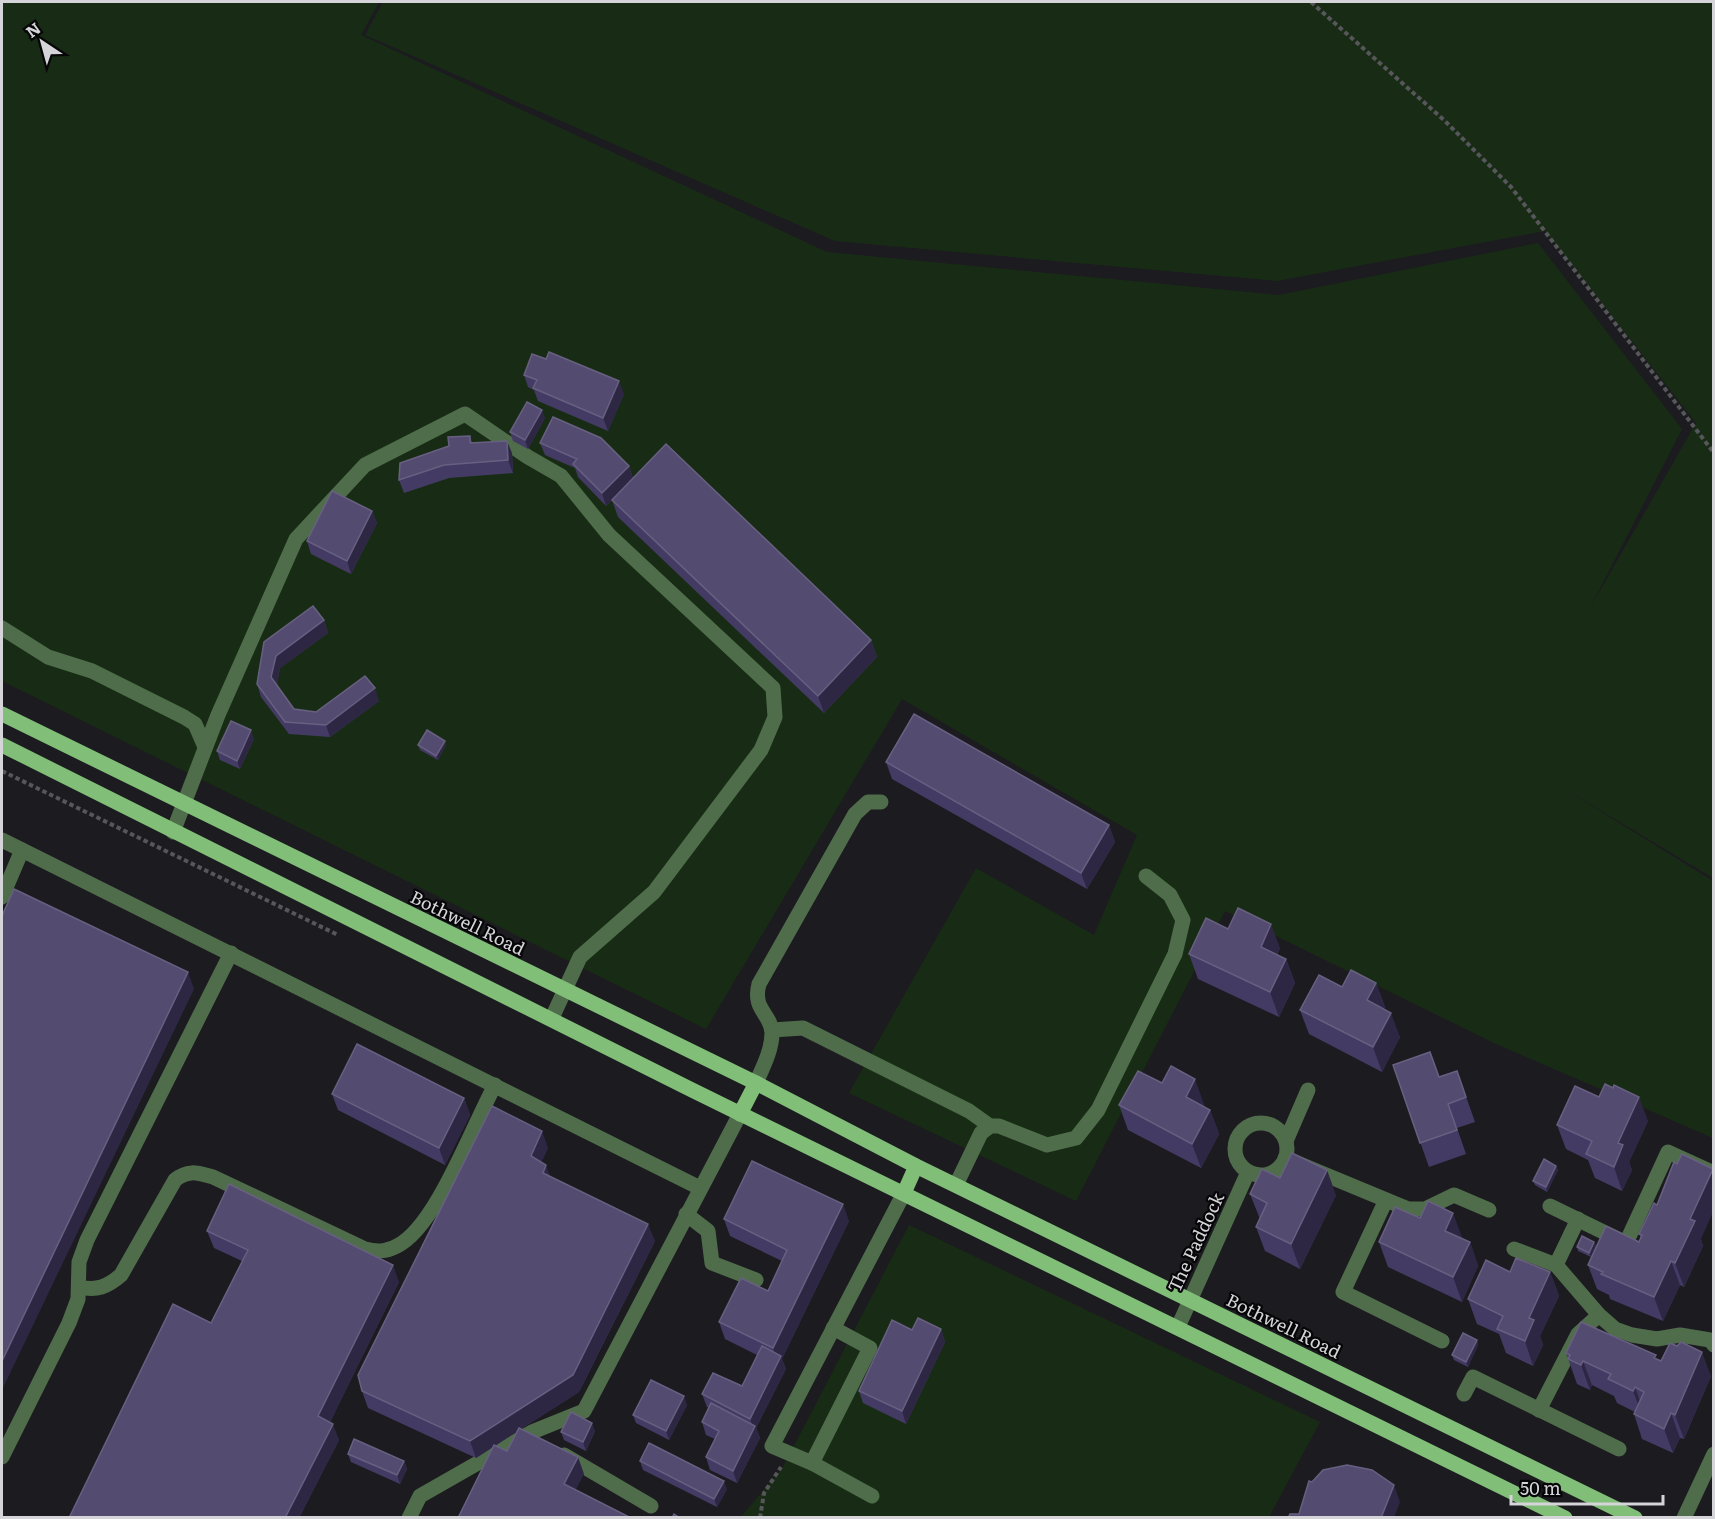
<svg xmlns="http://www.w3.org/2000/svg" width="1715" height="1519" font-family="Literata,serif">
<rect width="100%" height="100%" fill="#1c1b20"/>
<g fill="#182c15">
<path d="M2,2h377l-18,33 466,217 452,43 259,-52 144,186 -92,179 106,-185 -151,-192 -268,50 -442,-40 -470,-206 18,-33h1330v876l-150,-90 150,93v257l-219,-95 -269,-132 -149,290 -227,-108 127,-225 118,67 43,-100 -235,-136 -196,330 -704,-348z"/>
<path d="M909,1225l411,197 -51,95 -529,1 43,-51z"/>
</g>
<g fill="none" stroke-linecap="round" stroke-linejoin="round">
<g stroke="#57565a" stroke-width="4" stroke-dasharray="4.5 3" stroke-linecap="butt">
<path d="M1311,2l134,119 66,66 203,266"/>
<path d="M2,771l336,164"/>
<path d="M760,1518l4,-25 17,-26"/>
</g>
<g stroke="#4f6d4b" stroke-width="15">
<path d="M2,628l46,29 44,14 92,46 11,7 10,23"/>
<path d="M173,832l45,-117 78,-176 69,-74 100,-51 63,43 33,19 48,59 164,153 2,29 -14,33 -107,142 -74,65 -28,61"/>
<path d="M2,840l698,348"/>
<path d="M2,897l20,-47"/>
<path d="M772,1030l31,-2 166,83 21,15"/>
<path d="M756,1083c7,-16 16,-33 16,-50 -1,-20 -20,-23 -13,-49l96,-170 13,-12h13"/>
<circle cx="1261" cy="1149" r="26"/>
<path d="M1286,1141l22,-51"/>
<path d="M1285,1158l123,51h17l29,-14 35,15"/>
<path d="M956,1185l25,-52 9,-7h9l48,19 29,-7 22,-28 77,-156 8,-34 -13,-25 -24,-19"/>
<path d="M1386,1200l-43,92 99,49"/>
<path d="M1550,1206l76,37 42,-91 46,21"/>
<path d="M686,1214l22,17 4,32 44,17"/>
<path d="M1514,1249l42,16 43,50 16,14 17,6 25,4 23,-4 30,5 4,5"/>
<path d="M1556,1265l22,-46"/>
<path d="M79,1287c18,4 28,0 42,-12l54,-95c13,-11 23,-7 38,-3l152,72c12,3 20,3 32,-3 39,-19 76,-121 98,-161"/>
<path d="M1178,1327l70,-155"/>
<path d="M833,1328l37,20 -58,115 60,33"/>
<path d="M1464,1394l9,-17 146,72"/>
<path d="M1539,1410l39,-76 21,-19"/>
<path d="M564,1455l87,51"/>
<path d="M2,1457l67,-134 9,-24 1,-37 8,-22 144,-287"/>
<path d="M812,1463l-40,-17 132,-253"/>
<path d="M409,1518l11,-22 112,-64 52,-21 156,-297"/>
<path d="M1684,1518l30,-64"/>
</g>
<g stroke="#81bf79" stroke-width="15">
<path d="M2,714l754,369 160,83 719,352"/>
<path d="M2,745l690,345 873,428"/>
<path d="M740,1114l16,-31"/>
<path d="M904,1193l12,-27"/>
</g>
</g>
<g fill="#443b65" fill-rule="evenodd">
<path d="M524,375l100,19 -16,37 -70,-30 -4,-11 -6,-3z"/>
<path d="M545,418l-17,31 -15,-8 -3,-9z"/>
<path d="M470,436l2,6 40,11 1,20 -64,5 -45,15 -5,-13 50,-34z"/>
<path d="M540,443l89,23 4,12 238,162 6,17 -53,56 -206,-196 -6,-17 5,-5 -11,11 -28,-29 -3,-9 -30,-13z"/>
<path d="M372,511l5,12 -26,51 -40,-20 -4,-13z"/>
<path d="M324,620l4,13 -48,35 -3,17 17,24 22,3 63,-11 -49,36 -41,-3 -28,-37 -4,-13z"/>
<path d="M254,739l-14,30 -20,-9 -3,-9z"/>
<path d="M418,745h28l-8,15 -18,-10z"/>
<path d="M886,762l223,63 6,17 -28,47 -195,-110z"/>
<path d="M1228,929l52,19 -3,7 9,4 9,24 -16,34 -81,-38 -9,-25z"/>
<path d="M1376,983l9,24 -1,2 16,28 -18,35 -73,-38 -9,-24 42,-23z"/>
<path d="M1393,1065l46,12 18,-6 18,51 -18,6 9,26 -37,13z"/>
<path d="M1162,1083l42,21 -1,2 7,4 9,24 -18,34 -73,-38 -9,-25z"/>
<path d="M332,1094l132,4 6,17 -25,50 -107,-55z"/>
<path d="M1648,1121l-19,41 3,8 -10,21 -27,-13 -7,-18 -22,-11 -9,-24z"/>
<path d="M548,1148l-7,14 9,15 105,64 -76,151 -58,37 63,45 -126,44 35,-71 -17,11 -108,-50 -6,-17zM517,1431l-10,20 -12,-5z"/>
<path d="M1556,1166l2,4 -11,22 -12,-7 -2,-4z"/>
<path d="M1280,1178l56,17 -36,74 -35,-18 -9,-24 4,-8 -10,-25z"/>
<path d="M1657,1205l44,34 2,7 -19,41 -4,-2 -17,36 -53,-22 -1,-4 -12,-6 -9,-24 51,-23 2,-4 -2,-4z"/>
<path d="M724,1219l125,2 -67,138 4,10 -30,59 4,10 -23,45 -27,-13 -4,-13 9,-18 -9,-4 -4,-13 7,-14 -2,-1 -5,-13 40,-8 15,-31 -32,-16 -6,-17 49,-31 14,-30 -52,-25z"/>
<path d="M207,1231l192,51 -69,140 9,18 -40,78h-230l142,-195 31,-62 -28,-13z"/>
<path d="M1462,1237v1l8,4 8,24 -16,36 -74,-35 -9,-25z"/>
<path d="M1594,1242l2,4 -5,11 -13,-6 -1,-4z"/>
<path d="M1510,1272h40l9,24 -19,40 3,9 -10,21 -27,-13 -7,-19 -22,-10 -9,-25z"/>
<path d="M941,1329l4,13 -39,82 -43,-21 -4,-12 53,-61z"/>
<path d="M1477,1340l1,5 -10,22 -14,-7 -2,-5z"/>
<path d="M1566,1353l91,6 54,17 -27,63 -4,-1 -7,15 -31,-14 -8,-25 1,-2 -18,-9 -3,-7 -22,-11 -2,5 -13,-6z"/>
<path d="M687,1405l-18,35 -33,-17 -3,-8z"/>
<path d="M595,1431l-9,20 -22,-11 -3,-8z"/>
<path d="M348,1454l56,7 3,8 -7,15 -49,-22z"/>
<path d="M640,1461l87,28 -10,18 -74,-37z"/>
</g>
<g fill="#2d2744">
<path d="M619,381l5,13 -16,37 -5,-13z"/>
<path d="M542,410l3,8 -17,31 -3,-9z"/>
<path d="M507,441l5,12 1,20 -5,-13z"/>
<path d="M629,466l4,13 -27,27 -4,-13z"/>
<path d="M372,511l5,12 -26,51 -4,-13z"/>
<path d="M324,620l4,13 -48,35 -4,22 -5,-13 5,-21z"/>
<path d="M871,640l6,17 -53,56 -6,-17z"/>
<path d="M375,688l4,13 -49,36 -4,-12z"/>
<path d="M251,730l3,9 -14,30 -3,-8z"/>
<path d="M445,741l1,4 -8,15 -2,-4z"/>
<path d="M1109,825l6,17 -28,47 -6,-16z"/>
<path d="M1271,924l9,24 -11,23 -8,-24z"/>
<path d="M1286,959l9,24 -16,34 -9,-25z"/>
<path d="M188,972l6,17 -192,401v-29z"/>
<path d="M1376,983l9,24 -9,18 -9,-25z"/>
<path d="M1391,1013l9,24 -18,35 -9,-25z"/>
<path d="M1195,1079l9,25 -9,17 -9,-24z"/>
<path d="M1639,1097l9,24 -19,41 3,8 -10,21 -8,-24 4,-24z"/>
<path d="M464,1098l6,17 -25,50 -6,-17z"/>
<path d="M1210,1110l9,24 -18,34 -9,-24z"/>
<path d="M542,1131l6,17 -11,24 -6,-16z"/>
<path d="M546,1165l6,16 -9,-8z"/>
<path d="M1556,1166l2,4 -11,22 -1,-5z"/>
<path d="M1713,1169v43l-12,27 2,7 -19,41 -9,-24 15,-44z"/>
<path d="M1327,1170l9,25 -36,74 -9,-25z"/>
<path d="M843,1204l6,17 -67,138 4,10 -30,59 4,10 -23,45 -4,-12 21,-42 -4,-10 28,-57 -5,-14z"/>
<path d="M1453,1213l9,24 -8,18 -9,-24z"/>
<path d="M648,1224l7,17 -76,151 -103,66 -6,-17z"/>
<path d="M1470,1242l8,24 -16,36 -9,-25z"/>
<path d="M1594,1242l2,4 -5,11 -2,-4z"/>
<path d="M1671,1261l9,24 -17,36 -9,-24z"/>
<path d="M393,1265l6,17 -74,151 -7,-17z"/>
<path d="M1550,1272l9,24 -19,40 3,9 -10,21 -8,-25 4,-23z"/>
<path d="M941,1329l4,13 -39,82 -4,-13z"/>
<path d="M1477,1340l1,5 -10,22 -2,-5z"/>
<path d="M1702,1352l9,24 -27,63 -9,-24z"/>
<path d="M1583,1361l9,24 -2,5 -9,-25z"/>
<path d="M1635,1387l9,25 -2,3 -9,-24z"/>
<path d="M684,1396l3,9 -18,35 -3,-9z"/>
<path d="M1671,1413l9,25 -7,15 -9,-24z"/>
<path d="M592,1423l3,8 -9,20 -3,-9z"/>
<path d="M333,1424l6,16 -40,78h-14z"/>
<path d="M578,1457l6,17 -14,27 -6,-17z"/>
<path d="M404,1461l3,8 -7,15 -3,-9z"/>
<path d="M724,1481l3,8 -10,18 -3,-8z"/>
<path d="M1394,1485l6,17 -6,16h-13z"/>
</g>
<g fill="#544b71" stroke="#686081" stroke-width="1.5">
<path d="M549,352l70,29 -16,37 -70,-30 4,-8 -13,-5 8,-21 14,5z"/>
<path d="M527,402l15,8 -17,30 -15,-8z"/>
<path d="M553,417l48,21 28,28 -27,27 -29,-29 4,-5 -37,-16z"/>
<path d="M470,436v7l37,-2 1,19 -64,5 -45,15 1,-17 49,-17 -1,-9z"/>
<path d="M666,444l205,196 -53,56 -206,-196z"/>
<path d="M332,491l40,20 -25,50 -40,-20z"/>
<path d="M313,606l11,14 -48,36 -5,21 23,32 22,3 49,-36 10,12 -49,37 -41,-3 -28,-38 7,-42z"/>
<path d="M914,714l195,111 -28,48 -195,-111z"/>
<path d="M231,721l20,9 -14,31 -20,-10z"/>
<path d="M427,730l18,11 -9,15 -18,-11z"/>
<path d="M14,889l174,83 -186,389v-445z"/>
<path d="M1238,908l33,16 -10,23 25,12 -16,33 -81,-38 17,-36 22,11z"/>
<path d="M1351,970l25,13 -9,17 24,13 -18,34 -73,-37 19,-35 23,12z"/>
<path d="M357,1044l107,54 -25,50 -107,-54z"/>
<path d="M1430,1052l9,25 18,-6 9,26 -18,7 9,26 -37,13 -27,-78z"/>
<path d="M1171,1066l24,13 -9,18 24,13 -18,34 -73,-39 19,-34 24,12z"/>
<path d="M1605,1084l8,4 1,-3 25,12 -21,46 5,2 -9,22 -28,-13 6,-13 -35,-16 18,-39 24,11z"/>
<path d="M492,1106l50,25 -11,25 15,9 -3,8 105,51 -75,151 -103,66 -108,-50 -4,-16z"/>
<path d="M1292,1153l35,17 -36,74 -35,-17 11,-24 -17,-9 12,-25 18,9z"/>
<path d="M1682,1154l31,15 -23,50 5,2 -20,42 -4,-2 -17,36 -53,-23 2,-2 -15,-7 18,-39 33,16 3,-7 -3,-1 15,-31 3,2 17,-43 3,2z"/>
<path d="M1544,1159l12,7 -10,21 -13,-6z"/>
<path d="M752,1161l91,43 -70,144 -54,-26 22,-44 27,13 19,-41 -63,-31z"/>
<path d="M229,1184l164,81 -75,151 15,8 -48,94h-216l104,-214 38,19 37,-73 -41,-19z"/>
<path d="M1428,1201l25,12 -8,18 25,11 -17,35 -74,-35 16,-35 25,11z"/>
<path d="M1582,1236l12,6 -5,11 -12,-6z"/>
<path d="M1516,1258l34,14 -21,46 5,2 -9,21 -28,-12 6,-13 -35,-17 18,-39 24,12z"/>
<path d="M918,1318l23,11 -39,82 -43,-20 33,-71 20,10z"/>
<path d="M1581,1322l75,33 -2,3 7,3 9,-18 7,3 4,-4 21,10 -27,63 -4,-2 -7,16 -30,-15 10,-22 -9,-5 -2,4 -25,-12 3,-5 -28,-13 -2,4 -13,-6 2,-4 -4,-2z"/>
<path d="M1463,1333l14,7 -11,22 -14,-7z"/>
<path d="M762,1346l19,10 -31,63 -48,-25 11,-21 29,13z"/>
<path d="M651,1380l33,16 -18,35 -33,-16z"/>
<path d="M711,1403l44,23 -22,45 -27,-14 13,-26 -17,-9z"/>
<path d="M571,1412l21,11 -9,19 -22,-10z"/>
<path d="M519,1428l59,29 -14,27 67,34h-173l36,-73 13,6z"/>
<path d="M354,1439l50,22 -7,14 -49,-21z"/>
<path d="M649,1443l75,38 -10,18 -74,-38z"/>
<path d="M1347,1465l25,5 22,15 -13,33h-93l2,-4h9l10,-33 3,1 11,-12z"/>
<path d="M674,1514l6,4h-8z"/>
</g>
<g text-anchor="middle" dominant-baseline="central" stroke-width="4.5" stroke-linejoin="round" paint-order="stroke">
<g font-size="18" fill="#d5d4d8" stroke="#060608">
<text transform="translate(468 922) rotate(26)">Bothwell Road</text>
<text transform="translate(1195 1242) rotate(-65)">The Paddock</text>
<text transform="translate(1284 1325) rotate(26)">Bothwell Road</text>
</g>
</g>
<rect width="1715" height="1519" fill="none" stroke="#d5d4d8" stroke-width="6"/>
<g transform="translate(42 42) rotate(324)" stroke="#060608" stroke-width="4.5" paint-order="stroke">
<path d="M0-4.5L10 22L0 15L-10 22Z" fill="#d5d4d8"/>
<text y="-9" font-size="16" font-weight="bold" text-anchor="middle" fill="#d5d4d8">N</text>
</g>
<path d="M1511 1495v9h152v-9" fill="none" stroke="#d5d4d8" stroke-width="3"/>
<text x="1520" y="1495" font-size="18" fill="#d5d4d8" stroke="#060608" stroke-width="4.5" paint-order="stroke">50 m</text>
</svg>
